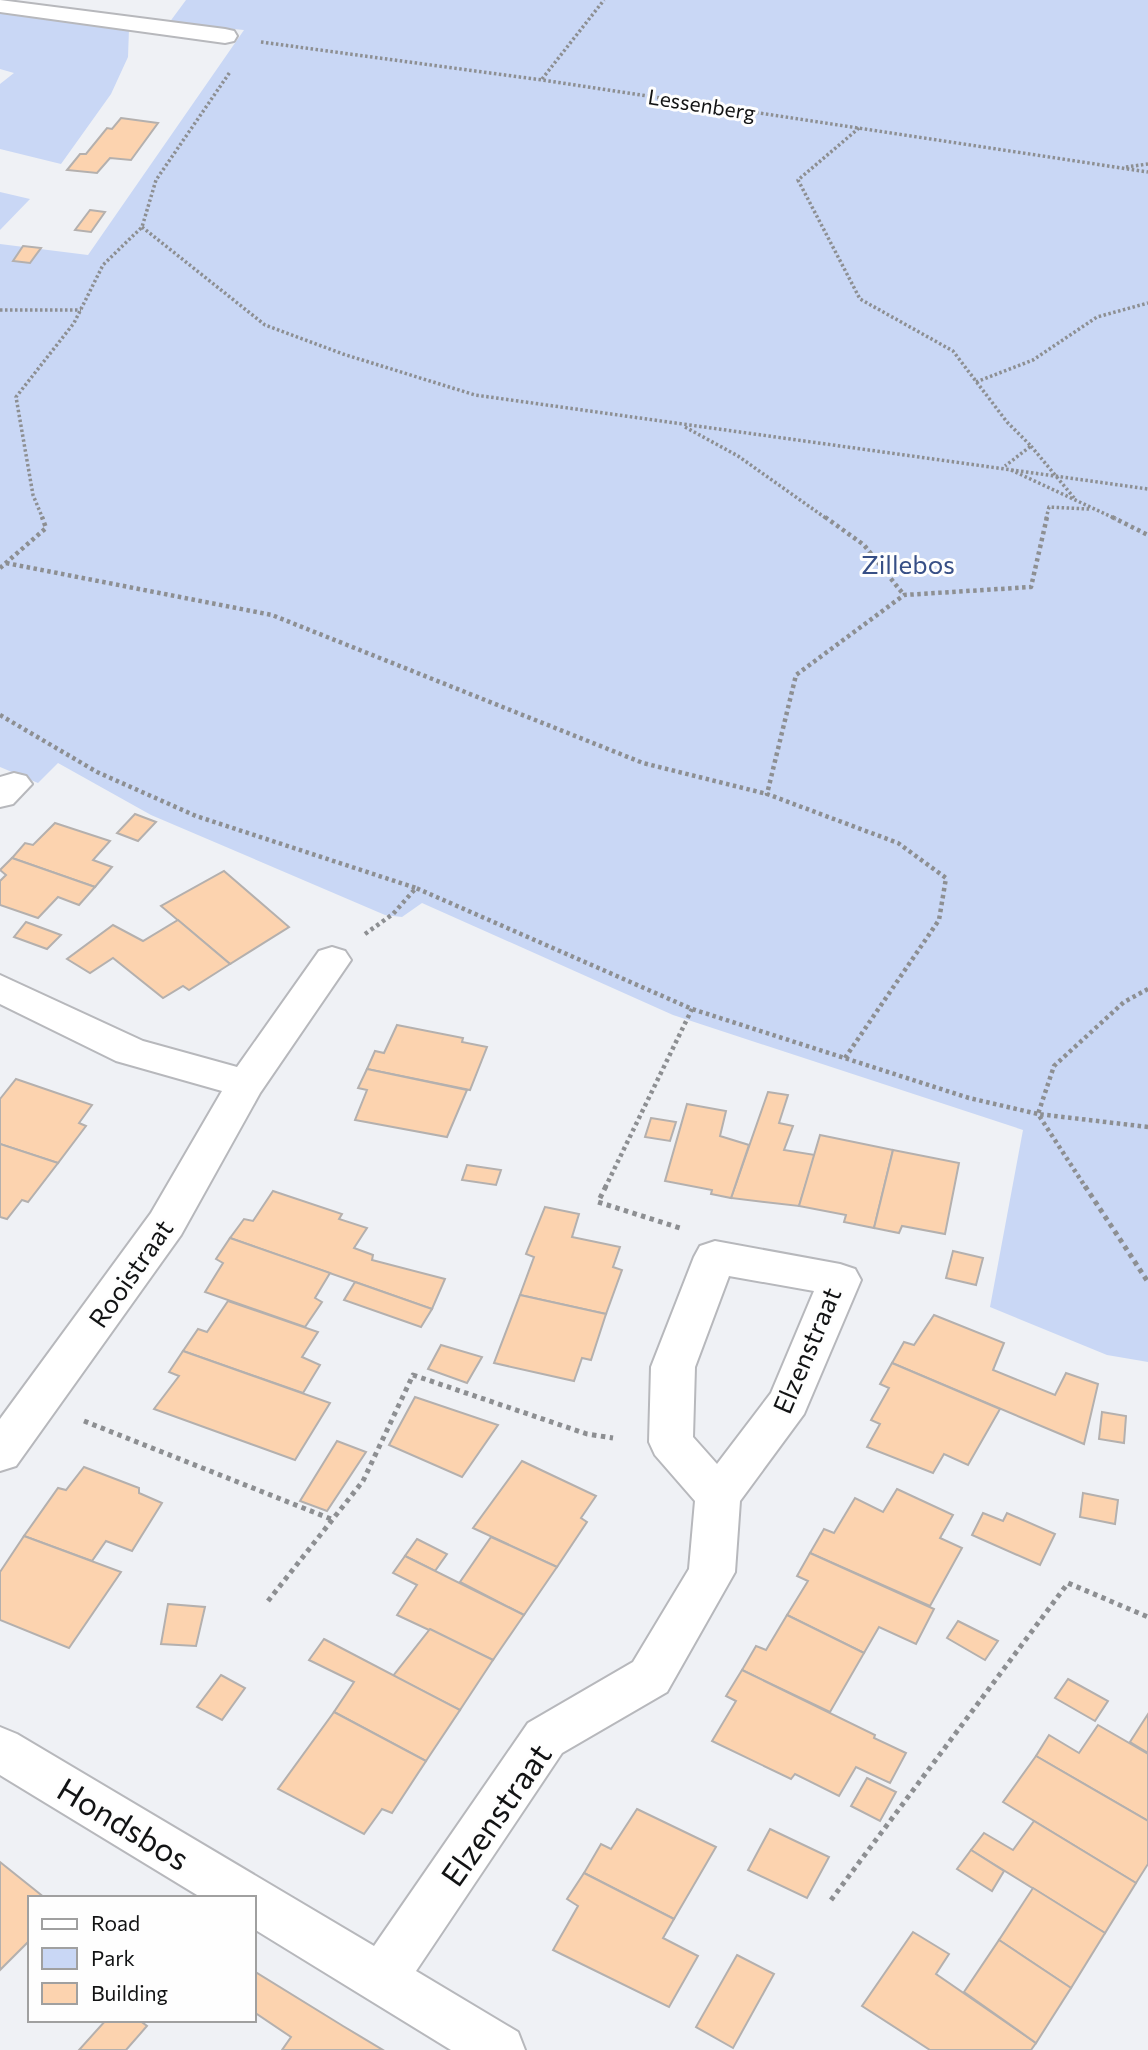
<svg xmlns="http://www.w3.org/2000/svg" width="1148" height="2050" font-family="Commissioner,sans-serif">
<rect width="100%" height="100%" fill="#eff1f5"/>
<g fill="#c9d7f5">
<path d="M186,0h962v1362l-41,-7 -117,-48 33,-177 -350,-115 -251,-112 -20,14 -17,-2 -234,-100 -93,-52 -20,20 -38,-16v-523l88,11 156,-225 -75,-7z"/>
<path d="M0,12l129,17 -1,28 -17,37 -50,70 -61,-15v-65l14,-11 -14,-4z"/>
<path d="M0,192l30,7 -30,31z"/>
</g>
<g fill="#fcd3af" stroke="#b4b0ae" stroke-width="2">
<path d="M121,118l37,5 -27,37 -21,-2 -13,15 -30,-3 13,-16h6l21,-26 5,1z"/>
<path d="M90,210l15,2 -14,20 -16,-2z"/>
<path d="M23,246l18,2 -11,15 -17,-2z"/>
<path d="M135,814l21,8 -18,19 -21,-8z"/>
<path d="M55,823l55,18 -17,19 19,7 -17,20 -83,-29 13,-15 8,2z"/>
<path d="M12,858l83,29 -16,18 -21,-8 -20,21 -38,-13v-24l6,-6 -6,-5z"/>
<path d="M224,871l65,56 -59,37 -69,-58z"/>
<path d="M178,920l52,44 -41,26 -6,-4 -20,12 -50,-40 -23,15 -23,-14 46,-34 30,16z"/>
<path d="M26,922l35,13 -14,14 -33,-12z"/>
<path d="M397,1025l66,13 -1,4 25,5 -17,43 -103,-21 8,-18 9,2z"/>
<path d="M367,1069l100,21 -20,47 -92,-17 12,-30 -9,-2z"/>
<path d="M16,1079l76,26 -13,18 7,3 -28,37 -58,-19v-45z"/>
<path d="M768,1092l20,3 -9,28 14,3 -9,24 31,5 -16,51 -68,-8z"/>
<path d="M687,1104l39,7 -6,25 29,9 -18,53 -20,-4 1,-4 -47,-9z"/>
<path d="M651,1118l25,4 -6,19 -25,-4z"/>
<path d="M820,1135l73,15 -19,78 -30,-6 2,-7 -47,-9z"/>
<path d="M0,1144l58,19 -30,39 -6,-2 -15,19 -7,-2z"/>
<path d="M893,1150l66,13 -14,71 -43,-8 -3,7 -25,-5z"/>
<path d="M467,1165l34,5 -5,15 -34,-5z"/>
<path d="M273,1191l69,23 -3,5 28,9 -13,20 19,7 -1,5 73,19 -13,30 -202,-71 14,-19 9,2z"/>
<path d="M545,1207l34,7 -7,23 48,10 -7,20 9,3 -16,44 -86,-19 14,-38 -8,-3z"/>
<path d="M230,1238l100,35 -15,25 7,4 -17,25 -100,-35 18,-29 -7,-4z"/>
<path d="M953,1251l30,7 -7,27 -30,-7z"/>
<path d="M355,1282l77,27 -11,18 -77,-27z"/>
<path d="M520,1295l86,19 -15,46 -9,-2 -8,23 -80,-18z"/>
<path d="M228,1301l90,31 -16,25 18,8 -17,28 -120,-42 15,-22 9,3z"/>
<path d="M934,1315l70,28 -11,27 62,25 11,-22 32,11 -14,60 -192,-81 12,-21 10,3z"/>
<path d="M441,1345l41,12 -15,26 -39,-14z"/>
<path d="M183,1351l147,52 -35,57 -141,-51 25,-33 -10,-4z"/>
<path d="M892,1363l108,46 -32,56 -24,-11 -11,19 -66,-26 13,-23 -9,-4 18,-32 -9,-4z"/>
<path d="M415,1397l83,28 -36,52 -73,-32z"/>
<path d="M1102,1412l24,4 -2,27 -25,-4z"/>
<path d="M337,1441l29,11 -39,59 -27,-10z"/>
<path d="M522,1461l74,35 -15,22 6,4 -30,45 -84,-39z"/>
<path d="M84,1467l55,21v5l23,10 -30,48 -26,-10 -14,20 -68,-25 34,-48 8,2z"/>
<path d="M897,1489l56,26 -13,23 22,10 -32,58 -120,-53 14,-24 10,4 21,-35 28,14z"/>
<path d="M1083,1493l35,7 -3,24 -35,-7z"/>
<path d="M983,1513l20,8 4,-8 48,21 -15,31 -68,-30z"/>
<path d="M24,1536l97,36 -52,76 -69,-28v-48z"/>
<path d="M491,1537l66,30 -33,48 -64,-33z"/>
<path d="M417,1539l30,15 -12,17 -30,-15z"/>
<path d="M810,1553l124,56 -18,35 -37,-17 -15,26 -77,-38 21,-34 -11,-5z"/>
<path d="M405,1556l119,59 -31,45 -96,-45 20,-30 -24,-12z"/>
<path d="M168,1604l37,3 -9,39 -35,-2z"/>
<path d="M787,1615l77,38 -34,59 -88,-42 14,-24 10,4z"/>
<path d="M958,1621l40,20 -13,19 -38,-22z"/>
<path d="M430,1629l63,31 -33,50 -67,-34z"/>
<path d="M324,1639l136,71 -34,51 -92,-49 20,-30 -45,-22z"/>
<path d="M742,1670l133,65 -1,3 32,15 -16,30 -34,-16 -17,29 -44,-22 -4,5 -79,-38 24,-40 -10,-5z"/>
<path d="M221,1675l24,13 -23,32 -25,-13z"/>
<path d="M1068,1679l40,22 -13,20 -40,-23z"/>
<path d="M334,1712l92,49 -34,52 -10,-4 -18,25 -86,-45z"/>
<path d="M1148,1714v39l-18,-11z"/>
<path d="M1098,1725l50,29v67l-112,-65 13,-21 30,18z"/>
<path d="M1036,1756l112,65v43l-12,19 -133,-81z"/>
<path d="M867,1778l29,14 -16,29 -29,-15z"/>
<path d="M637,1809l79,38 -42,72 -90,-46 17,-29 10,5z"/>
<path d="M1034,1821l102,62 -31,50 -134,-83 13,-17 29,17z"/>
<path d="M770,1829l59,28 -22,41 -59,-28z"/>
<path d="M971,1850l33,21 -12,20 -35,-22z"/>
<path d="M0,1862l45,36h-15v42l-30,30z"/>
<path d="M584,1873l90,46 -11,19 35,18 -29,51 -116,-57 25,-44 -11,-7z"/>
<path d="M1033,1888l72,45 -34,55 -72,-48z"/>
<path d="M913,1932l36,22 -13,20 100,69 -5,7h-101l-68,-44z"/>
<path d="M999,1940l72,48 -35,55 -72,-51z"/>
<path d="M737,1955l37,19 -41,74 -37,-21z"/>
<path d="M254,1971l89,55 40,24h-101l9,-13 -37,-25z"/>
<path d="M106,2020h33l8,6 -21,24h-47z"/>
</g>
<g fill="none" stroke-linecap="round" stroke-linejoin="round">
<g stroke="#b7b8bc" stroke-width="4">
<g id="minor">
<path d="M0,0l225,29 9,2 3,5 -3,5 -9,2 -225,-31z"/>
<path d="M14,773l12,3 6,8 -19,20 -13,3v-30z"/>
<path d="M332,947l13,4 6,9 -91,133 -79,142 -165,231 -16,5v-52l151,-206 71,-122 -106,-30 -116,-57v-29l143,66 94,26 82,-116z"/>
<path d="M715,1241l125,23 15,5 6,11 -57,134 -64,87 -5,71 -68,120 -105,61 -146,218 102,61 7,18h-74l-197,-121v-31h-52l-202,-123v-48l17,7 357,212 154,-223 105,-61 56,-93 6,-68 -40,-46 -6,-13 2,-75 43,-110 6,-11zM729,1276l85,15 -43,102 -54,71 -24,-27 2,-70z"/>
</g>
</g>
<g stroke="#8d8f92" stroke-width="3.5" stroke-dasharray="2.5 2.5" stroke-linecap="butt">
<path d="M261,42l281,38 606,92"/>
<path d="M542,79l62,-79"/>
<path d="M859,128l-61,52 62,119 93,52 54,71 24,24 -26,20"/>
<path d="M1126,167l22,-3"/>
<path d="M142,227l123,98 78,29 132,41 673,94"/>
<path d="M0,310h81"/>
<path d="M976,382l57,-22 64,-43 51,-14"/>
<path d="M685,427l53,29 89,63"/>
<path d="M1011,470l105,49"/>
<path d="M43,519l-10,-24 -17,-98 58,-74 29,-58 39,-38 14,-47 74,-108"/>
<path d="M1046,519l3,-12 40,2"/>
</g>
<g stroke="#8d8f92" stroke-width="4.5" stroke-dasharray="3.5 3.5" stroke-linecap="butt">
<path d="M825,517l39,28 40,50"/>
<path d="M1112,517l36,18"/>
<path d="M6,563l266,52 371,148 124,31"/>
<path d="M0,568l46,-40 -4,-11"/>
<path d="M0,715l97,57 99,44 220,72"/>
<path d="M365,934l28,-20 23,-26 276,121 277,89 69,16 48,74"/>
<path d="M1148,989l-24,13 -70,64 -16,48 110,13"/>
<path d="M845,1058l94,-138 7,-42 -48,-35 -131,-49 29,-119 108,-80 127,-8 16,-70"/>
<path d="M605,1188l87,-179"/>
</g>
<g stroke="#8d8f92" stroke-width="5" stroke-dasharray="4.5 4.5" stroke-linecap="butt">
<path d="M606,1186l-8,16 82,26"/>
<path d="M1085,1186l63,96"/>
<path d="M84,1421l247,98"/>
<path d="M268,1601l95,-120 50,-106 174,59 26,4"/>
<path d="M831,1900l237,-317 80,34"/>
</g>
<use href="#minor" fill="#fff" fill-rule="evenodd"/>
<path stroke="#8d8f92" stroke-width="3.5" stroke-dasharray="2.5 2.5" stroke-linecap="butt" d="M1031,446l44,53"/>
</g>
<g text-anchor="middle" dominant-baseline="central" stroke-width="6" stroke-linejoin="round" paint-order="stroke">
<g font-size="21" fill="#121314" stroke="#fefefe">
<text transform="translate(702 104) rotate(9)">Lessenberg</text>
</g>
<g font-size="26" fill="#374f86" stroke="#fefefe">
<text x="908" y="563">Zillebos</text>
</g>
<g font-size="26" fill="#121314" stroke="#fefefe">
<text transform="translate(130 1273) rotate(-55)">Rooistraat</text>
<text transform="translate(806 1350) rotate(-67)">Elzenstraat</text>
</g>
<g font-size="32" fill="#121314" stroke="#fefefe">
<text transform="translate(495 1814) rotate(-55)">Elzenstraat</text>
<text transform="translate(124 1823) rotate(31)">Hondsbos</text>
</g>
</g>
<rect x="28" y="1896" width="228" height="126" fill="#fefefe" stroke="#a0a0a0" stroke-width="2"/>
<rect x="42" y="1919" width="35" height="10" fill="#ffffff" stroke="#a0a0a0" stroke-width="2"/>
<text x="91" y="1931" font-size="21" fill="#121314">Road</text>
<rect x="42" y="1948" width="35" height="21" fill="#c9d7f5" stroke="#a0a0a0" stroke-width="2"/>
<text x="91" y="1966" font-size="21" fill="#121314">Park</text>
<rect x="42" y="1983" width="35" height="21" fill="#fcd3af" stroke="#a0a0a0" stroke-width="2"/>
<text x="91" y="2001" font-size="21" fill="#121314">Building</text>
</svg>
